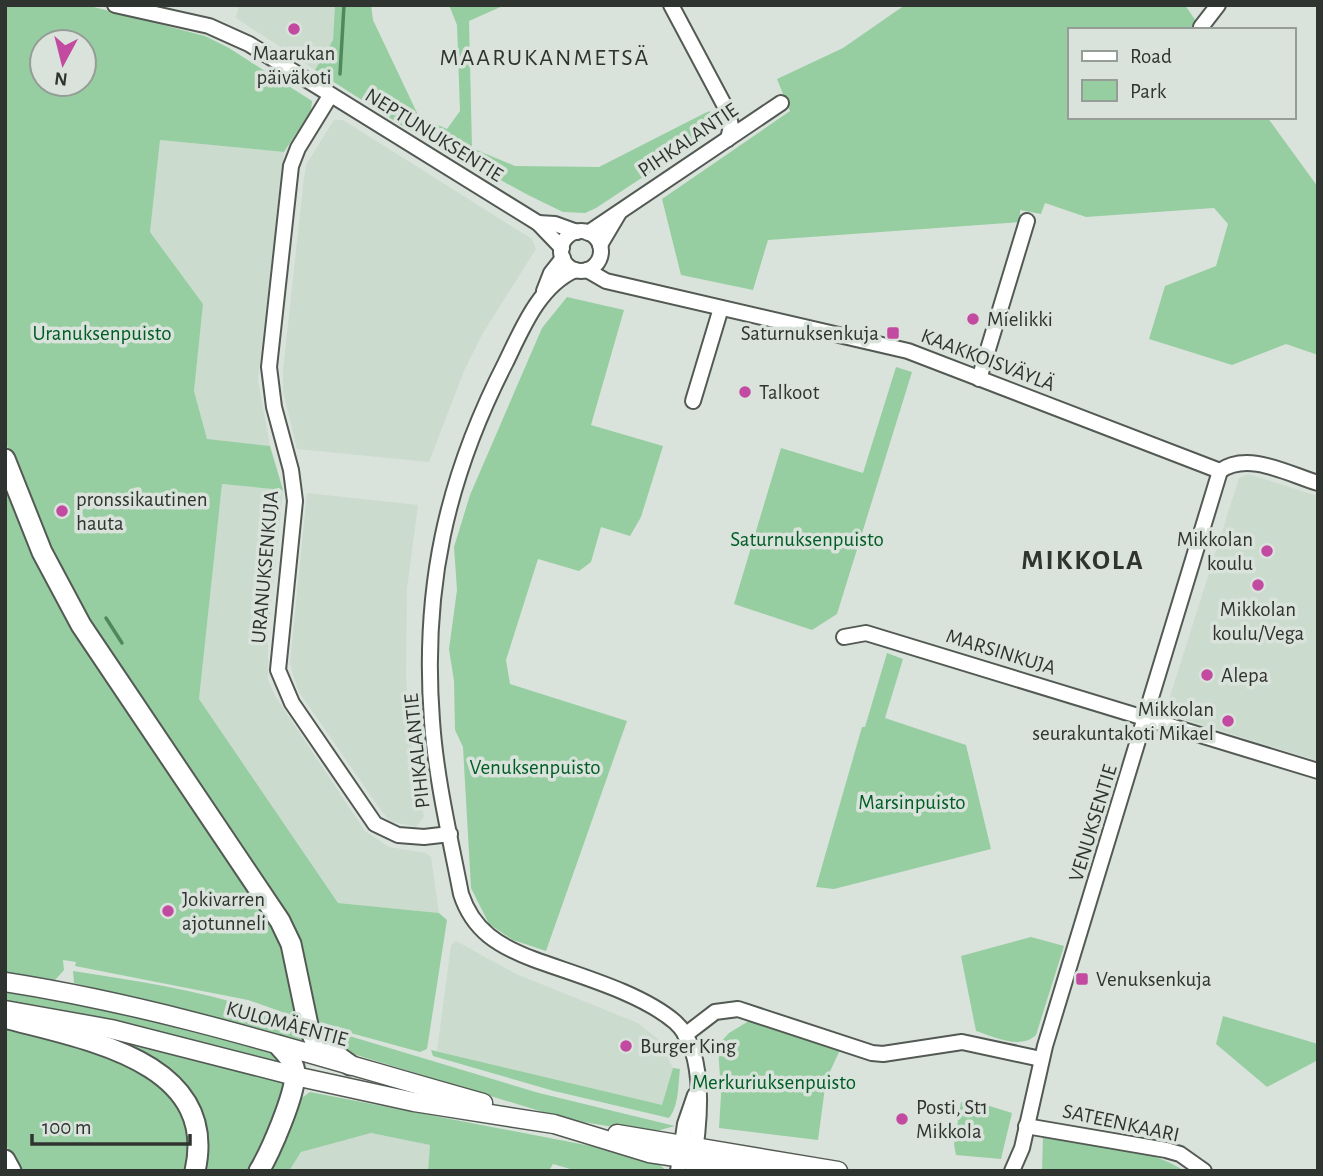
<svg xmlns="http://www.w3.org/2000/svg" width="1323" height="1176" font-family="'Alegreya Sans',sans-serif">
<rect width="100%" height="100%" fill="#dae3db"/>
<g fill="#cbdbce">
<path d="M239,5h96l-2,35 -18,30 -79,-52z"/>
<path d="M334,120h9l189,119 4,10 -53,84 -19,38 -35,91 -132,-13 -14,-58v-21l21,-193 3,-14z"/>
<path d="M160,140l124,12 -26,228 12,66 -63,-6 -13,-49 9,-87 -53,-72z"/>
<path d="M1248,474l70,22v265l-138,-43 -11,-10 -1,-5 71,-225z"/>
<path d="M222,484l61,6 -15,147v43l7,16 90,135 24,16 37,6 5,4 8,56 -101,-10 -139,-204z"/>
<path d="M307,493l111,12 -11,84 -1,88 5,62 13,78 -8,10 -26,-6 -10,-12 -81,-117 -6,-17 -3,-12z"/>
<path d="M456,941l60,33 122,49 20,16 15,29 -10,38 -226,-55 14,-106z"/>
<path d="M371,1133l59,12 -2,26h-139l12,-19z"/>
</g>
<g fill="#96cea1" fill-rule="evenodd">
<path d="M5,5h81l119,31 24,12 83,53 -1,10 -27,41 -124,-12 -10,92 53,72 -9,87 13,48 63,7 13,44 -61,-6 -23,215 139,204 101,10 8,7 -20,129 -7,3 -106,-29 -6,-37 -128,-222 -122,-193 -53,-131zM42,42h42v42h-42z"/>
<path d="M335,5h36l2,15 46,97 28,12 13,-18 -3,-86 -8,-20h56l-36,16 3,127 43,18 84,1 106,-54 5,-2 3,11 -3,11 -114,75 -11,5 -22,-1 -35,-17 -124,-68 -89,-57 18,-30z"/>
<path d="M905,5h280l17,25h-133v87h198l51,70v168l-32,-11 -54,21 -83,-26 16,-53 51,-20 12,-42 -14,-16 -128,9 -41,-14 -4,11 -21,-4v12l-252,18 -15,50 -72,-15 -19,-76 128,-88 -13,-32 66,-31z"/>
<path d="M567,297l57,13 -33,115 72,21 -22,71 -11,19 -29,-9 -10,35 -12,9 -41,-12 -32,101 4,24 117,37 -81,230 -33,-11 -24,-16 -18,-36 -8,-141 -8,-17 -1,-49 -5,-32 8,-59 -3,-43 16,-52 72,-167z"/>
<path d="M896,367l16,5 -75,242 -25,16 -78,-26 47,-156 82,25z"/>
<path d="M5,479l16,40 267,427 11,72 -51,-18 -173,-34 1,-4 -13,-2 1,10 -9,10 -50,-8z"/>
<path d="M887,653l16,6 -18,59 81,27 25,104 -157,40 -18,-2 46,-160h3z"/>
<path d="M1031,937l33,9 -28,89c-16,15 -41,2 -60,-4l-15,-75z"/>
<path d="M73,971c76,12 158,23 228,56l5,16 -232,-60z"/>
<path d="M5,991l128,24 134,35 15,8 2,6 -279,-59z"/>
<path d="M1223,1016l95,28v16l-51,27 -51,-43z"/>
<path d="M752,1019l88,31 -14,30 -8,60 -99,-12 2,-33 -3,-50 11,-12z"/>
<path d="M5,1026c58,16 174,36 186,108 2,10 -3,26 -5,37h-166l-15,-28z"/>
<path d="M317,1031l29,4 193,58 136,33 -26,7 -83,-14 -216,-66z"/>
<path d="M89,1036l90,18 103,27 3,5 -2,8 -30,77h-50l3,-35 -11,-34z"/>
<path d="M431,1050l231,55 11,-37 7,1c-2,16 -1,37 -11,49l-115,-27 -121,-35z"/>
<path d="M310,1092l281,54 64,15 12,10h-90l-24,-7 -4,7h-121l2,-26 -59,-12 -70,19 -12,19h-23l34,-72z"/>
<path d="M961,1102l19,1 32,10 -11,46 -45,-4 -2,-11z"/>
<path d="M1043,1135c48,8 100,10 142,36h-143z"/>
</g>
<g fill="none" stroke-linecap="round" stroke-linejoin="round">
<g stroke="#50875c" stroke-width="3.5">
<path d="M340,74l4,-69"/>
<path d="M106,618l16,25"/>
</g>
<g stroke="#535a54" stroke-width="18">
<g id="minor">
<path d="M115,5l94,21 40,18 289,179 24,25"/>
<path d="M671,5l57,107 3,14 -3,13"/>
<path d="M1201,27l17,-22"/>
<path d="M330,96l-32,52 -7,18 -22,201 5,40 17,63 4,31 -17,169 14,33 83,121 23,11 26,2 26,-3"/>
<path d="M538,223l17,1 22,8"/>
<circle cx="581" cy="251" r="20"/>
<path d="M588,233l193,-130"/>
<path d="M600,245l19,-32"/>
<path d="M575,270c-36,16 -53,59 -69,92 -60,117 -84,227 -74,359 4,58 18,116 29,173 12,37 38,52 72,65 43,16 107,33 142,63 34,30 24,109 17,149"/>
<path d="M587,270l19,11 302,70 312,120"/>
<path d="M544,291l7,-18 12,-15"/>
<path d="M979,379l48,-158"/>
<path d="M693,401l28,-93"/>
<path d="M1220,471c28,-20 68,3 98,12"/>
<path d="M844,637l22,-4 452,138"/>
<path d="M685,1035l30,-23 23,-3 134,44 11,1 79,-12 79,17"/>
<path d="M1026,1126l140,24 14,4 24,17"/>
<path d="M678,1171l7,-47 10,-29"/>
<path d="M1012,1171l10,-23 23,-102 175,-575"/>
</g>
</g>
<g stroke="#535a54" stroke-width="21">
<g id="major">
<path d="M5,982c162,25 320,77 478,121"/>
<path d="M5,1010l106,19 184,47 119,26 140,22 95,29 121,18"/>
<path d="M617,1134l221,37"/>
</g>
</g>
<g stroke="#535a54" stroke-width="23">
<g id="highway">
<path d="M5,459l37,93 39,73 199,296 11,23 17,81 6,14 36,26"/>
<path d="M5,1018c77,21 215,42 190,153"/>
<path d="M5,1160l6,11"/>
<path d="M259,1171c12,-20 36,-76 36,-97 0,-12 -9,-20 -16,-28"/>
</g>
</g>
<use href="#minor" stroke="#fff" stroke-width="14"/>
<use href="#major" stroke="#fff" stroke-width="18"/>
<use href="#highway" stroke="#fff" stroke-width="19"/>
</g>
<g fill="#c24aa0" stroke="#dae3db" stroke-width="2.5">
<circle cx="294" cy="29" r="7"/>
<circle cx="973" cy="319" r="7"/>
<rect x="886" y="326" width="14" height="14" rx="3.5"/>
<circle cx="745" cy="392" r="7"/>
<circle cx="62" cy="511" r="7"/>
<circle cx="1267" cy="551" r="7"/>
<circle cx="1258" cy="585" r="7"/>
<circle cx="1207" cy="675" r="7"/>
<circle cx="1228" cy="721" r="7"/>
<circle cx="168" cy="911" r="7"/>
<rect x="1075" y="972" width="14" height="14" rx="3.5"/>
<circle cx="626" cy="1046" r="7"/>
<circle cx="902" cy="1119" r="7"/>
</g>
<g text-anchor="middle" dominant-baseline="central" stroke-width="7" stroke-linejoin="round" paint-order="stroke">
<g font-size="21" fill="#303431" stroke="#dae3db" text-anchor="start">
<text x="294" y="53" text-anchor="middle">Maarukan<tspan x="294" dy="24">päiväkoti</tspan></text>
<text x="987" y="319">Mielikki</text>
<text x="879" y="333" text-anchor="end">Saturnuksenkuja</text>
<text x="759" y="392">Talkoot</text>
<text x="76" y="499">pronssikautinen<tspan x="76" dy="24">hauta</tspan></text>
<text x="1253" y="539" text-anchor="end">Mikkolan<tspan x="1253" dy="24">koulu</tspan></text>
<text x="1258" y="609" text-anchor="middle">Mikkolan<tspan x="1258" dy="24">koulu/Vega</tspan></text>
<text x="1221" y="675">Alepa</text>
<text x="1214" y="709" text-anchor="end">Mikkolan<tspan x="1214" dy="24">seurakuntakoti Mikael</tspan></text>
<text x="182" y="899">Jokivarren<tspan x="182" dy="24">ajotunneli</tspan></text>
<text x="1096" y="979">Venuksenkuja</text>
<text x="640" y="1046">Burger King</text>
<text x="916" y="1107">Posti, St1<tspan x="916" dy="24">Mikkola</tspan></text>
</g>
<g font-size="21" fill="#303431" stroke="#dae3db">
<text transform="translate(434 135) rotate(32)">NEPTUNUKSENTIE</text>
<text transform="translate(688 140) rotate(-34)">PIHKALANTIE</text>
<text transform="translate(988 360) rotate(21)">KAAKKOISVÄYLÄ</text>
<text transform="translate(265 567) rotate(-85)">URANUKSENKUJA</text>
<text transform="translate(1001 652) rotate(17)">MARSINKUJA</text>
<text transform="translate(417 751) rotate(-96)">PIHKALANTIE</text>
<text transform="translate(1093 823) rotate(-73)">VENUKSENTIE</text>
<text transform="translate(287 1024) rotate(15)">KULOMÄENTIE</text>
<text transform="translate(1121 1123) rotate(12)">SATEENKAARI</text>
</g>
<g font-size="21" fill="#005d26" stroke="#dae3db">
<text x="102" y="333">Uranuksenpuisto</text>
<text x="807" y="539">Saturnuksenpuisto</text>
<text x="535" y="767">Venuksenpuisto</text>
<text x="912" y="802">Marsinpuisto</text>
<text x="774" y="1082">Merkuriuksenpuisto</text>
</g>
<g font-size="24" letter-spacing="2" fill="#303431" stroke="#dae3db">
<text x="545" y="58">MAARUKANMETSÄ</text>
</g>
<g font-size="28" font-weight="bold" letter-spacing="2" fill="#303431" stroke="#dae3db">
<text x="1083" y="561">MIKKOLA</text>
</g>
</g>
<rect width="1323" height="1176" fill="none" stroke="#303431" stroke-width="14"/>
<rect x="1068" y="28" width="228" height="91" fill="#dae3db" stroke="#969d97" stroke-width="2"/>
<rect x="1082" y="51" width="35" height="10" fill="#ffffff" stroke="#969d97" stroke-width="2"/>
<text x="1130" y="63" font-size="21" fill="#303431">Road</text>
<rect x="1082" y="80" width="35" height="21" fill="#96cea1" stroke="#969d97" stroke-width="2"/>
<text x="1130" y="98" font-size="21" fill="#303431">Park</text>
<g transform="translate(63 63) rotate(187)"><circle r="33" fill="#dae3db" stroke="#969d97" stroke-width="2"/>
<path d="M0-5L12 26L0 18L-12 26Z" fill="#c24aa0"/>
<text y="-10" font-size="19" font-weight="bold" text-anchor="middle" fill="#303431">N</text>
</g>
<path d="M32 1134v10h158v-10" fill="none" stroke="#303431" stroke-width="3.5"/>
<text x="42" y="1134" font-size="21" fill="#303431" stroke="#dae3db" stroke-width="5" paint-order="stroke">100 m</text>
</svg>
